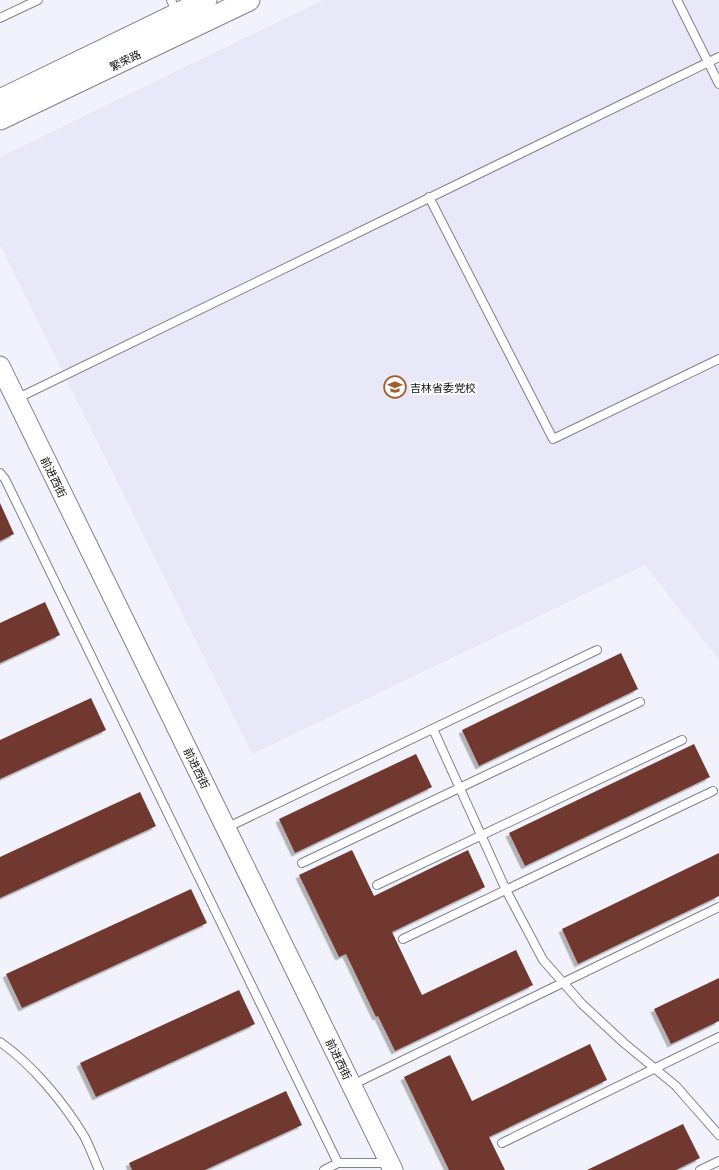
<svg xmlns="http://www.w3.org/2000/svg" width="719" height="1170" font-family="Barlow,'Noto Sans SC',sans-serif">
<defs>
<filter id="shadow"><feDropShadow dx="-3.5" dy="3.5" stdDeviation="0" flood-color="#0004"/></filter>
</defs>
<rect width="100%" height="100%" fill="#f1f2fb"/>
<path fill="#e8e8f9" d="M323,0h396v660l-74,-95 -393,189 -252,-509v-88z"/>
<g fill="#70392d" filter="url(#shadow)">
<path d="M0,503l14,31 -14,7z"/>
<path d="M45,602l15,33 -60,28v-40z"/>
<path d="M621,653l17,36 -159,77 -17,-36z"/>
<path d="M91,698l15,32 -106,49v-39z"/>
<path d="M694,744l16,33 -185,89 -16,-33z"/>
<path d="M416,754l16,33 -137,66 -16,-34z"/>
<path d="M140,792l16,34 -156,72v-41z"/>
<path d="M352,850l22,46 94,-46 17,37 -93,45 30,63 94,-45 17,35 -138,66 -17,-35 -2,1 -30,-63 -7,3 -40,-82z"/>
<path d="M719,853v43l-141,68 -16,-35z"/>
<path d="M191,889l16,34 -185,85 -16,-34z"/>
<path d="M719,978v43l-48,23 -17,-35z"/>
<path d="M239,990l16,34 -159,73 -16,-34z"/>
<path d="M590,1044l17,36 -118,57 16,33h-56l-45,-93 46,-22 22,46z"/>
<path d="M286,1091l16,34 -97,45h-73l-3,-7z"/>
<path d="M683,1124l17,34 -24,12h-89z"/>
</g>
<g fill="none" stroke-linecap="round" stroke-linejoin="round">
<g stroke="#81818a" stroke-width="10">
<g id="service">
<path d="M171,0l6,13"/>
<path d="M677,0l42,84"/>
<path d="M0,18l38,-18"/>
<path d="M429,197l124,242 166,-80"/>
<path d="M16,399l703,-342"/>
<path d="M0,473l5,6 333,684"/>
<path d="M433,729l73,161 37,70 39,44 42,39 52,43 43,49"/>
<path d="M226,828l371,-178"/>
<path d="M302,863l338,-161"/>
<path d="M377,885l305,-145"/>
<path d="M403,939l310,-148"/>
<path d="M0,1042c32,22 64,61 84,94 6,11 10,23 15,34"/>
<path d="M352,1085l367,-178"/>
<path d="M502,1143l217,-106"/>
<path d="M324,1170l14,-7h52"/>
<path d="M700,1170l19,-9"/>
</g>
</g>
<g stroke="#81818a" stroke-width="21">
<path id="tertiary" d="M0,366l393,804"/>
</g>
<g stroke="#81818a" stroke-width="23">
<g id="secondary">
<path d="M0,100l206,-100"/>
<path d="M0,119l249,-119"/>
</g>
</g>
<use href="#service" stroke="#fff" stroke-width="8"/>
<use href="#tertiary" stroke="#fff" stroke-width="19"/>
<use href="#secondary" stroke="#fff" stroke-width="21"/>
</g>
<defs>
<g id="university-ring" transform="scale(1.15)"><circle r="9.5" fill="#fff" stroke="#a05d2d" stroke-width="1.5"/><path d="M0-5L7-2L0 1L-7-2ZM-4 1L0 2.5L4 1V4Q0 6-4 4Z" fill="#a05d2d"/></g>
</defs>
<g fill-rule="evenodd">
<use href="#university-ring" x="395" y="387"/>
</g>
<g text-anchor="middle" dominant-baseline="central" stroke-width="4" stroke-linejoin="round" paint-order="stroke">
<g font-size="11" fill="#0f0f12" stroke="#fff">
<text transform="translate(125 60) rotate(-26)">繁荣路</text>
<text transform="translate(54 477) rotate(64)">前进西街</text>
<text transform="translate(197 768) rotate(64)">前进西街</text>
<text transform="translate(339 1059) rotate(64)">前进西街</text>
</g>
<g font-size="11" fill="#0f0f12" stroke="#fff" text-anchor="start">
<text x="410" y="387">吉林省委党校</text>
</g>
</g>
</svg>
